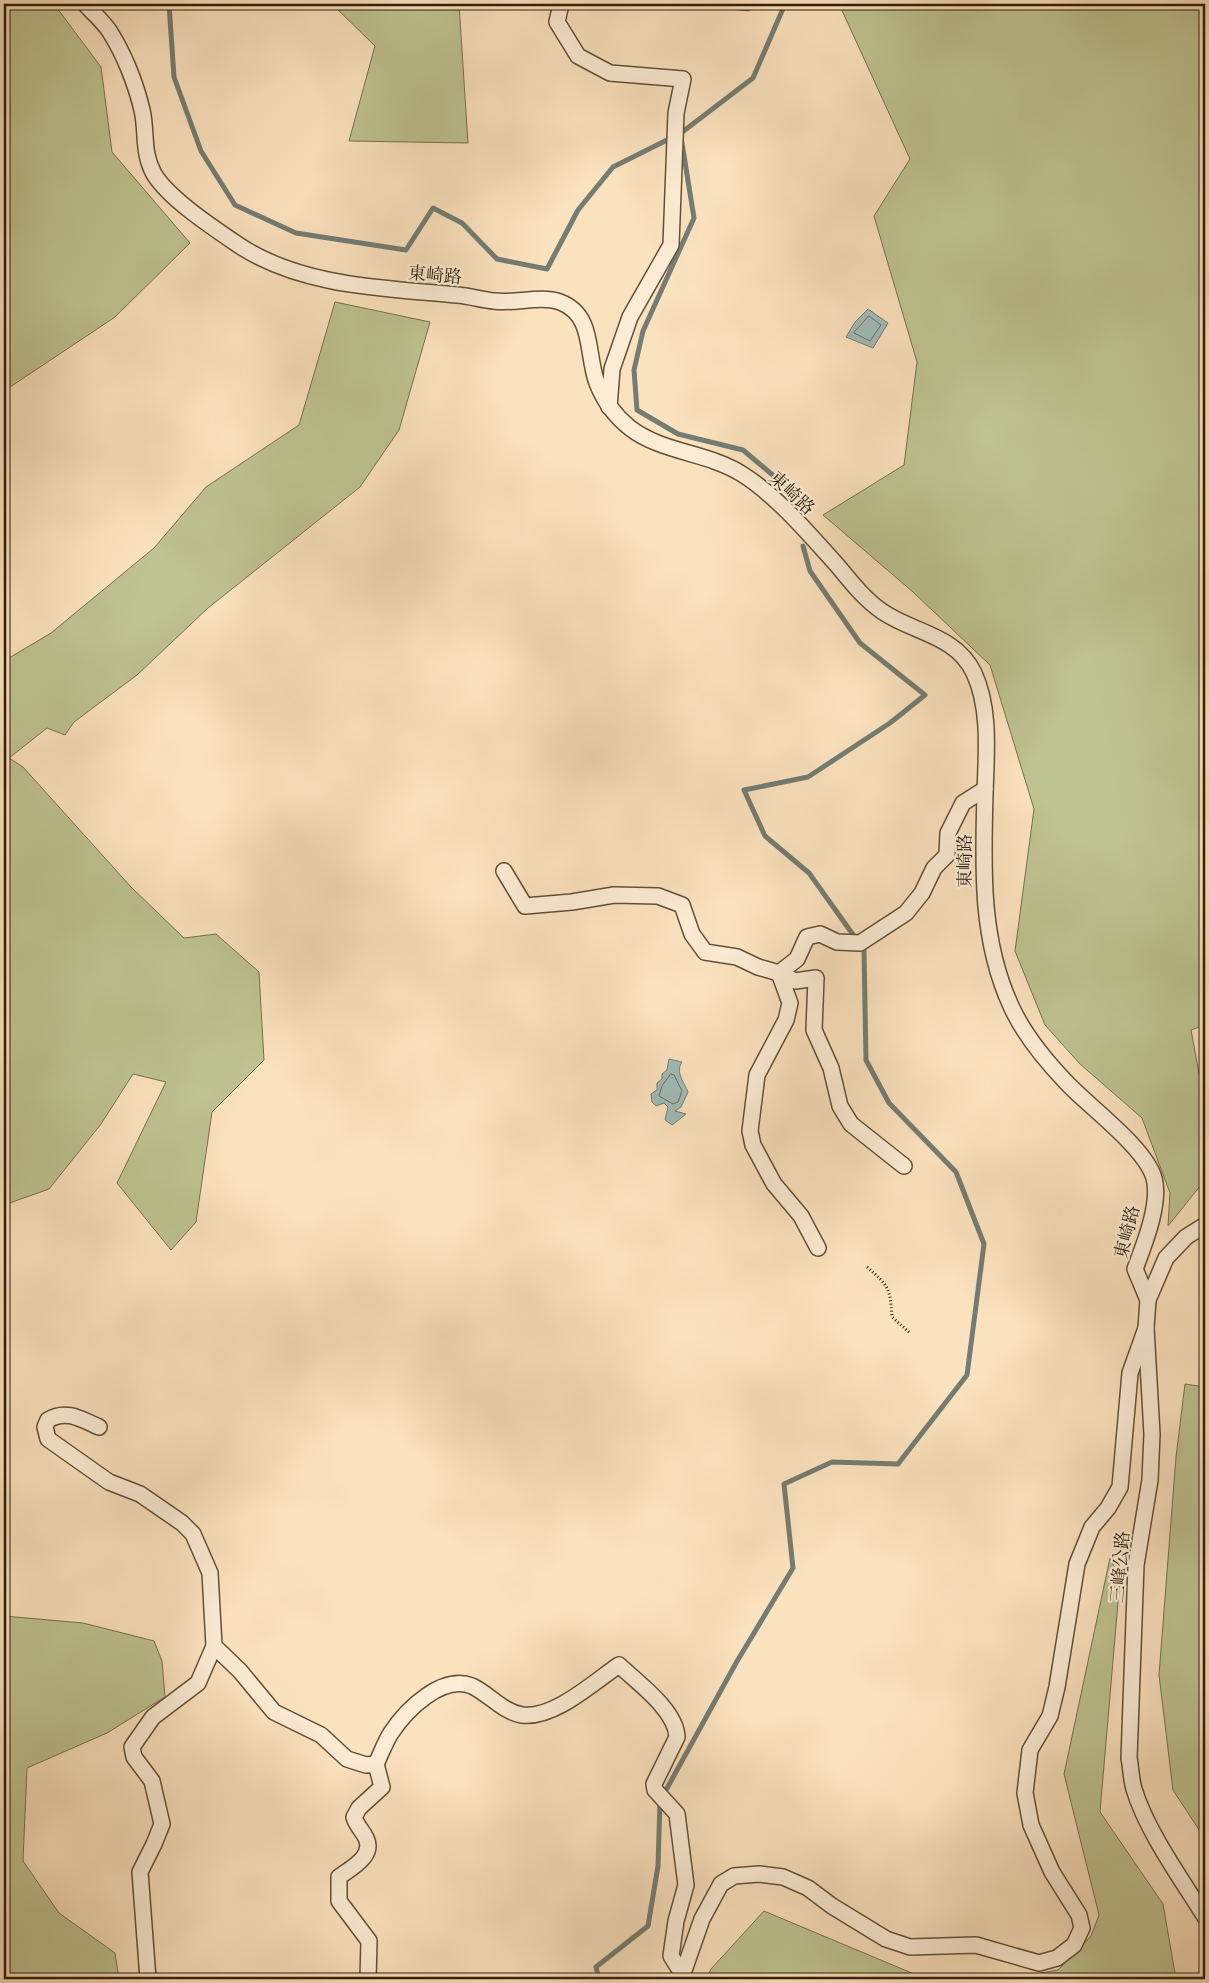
<svg xmlns="http://www.w3.org/2000/svg" width="1209" height="1983" font-family="'IM FELL Great Primer','Noto Serif TC',serif">
<rect width="100%" height="100%" fill="#fbe2be"/>
<filter id="stains"><feTurbulence type="fractalNoise" baseFrequency=".004" numOctaves="4"/><feColorMatrix values="0 0 0 0 .2 0 0 0 0 .09 0 0 0 0 .02 0 0 0 .5 -.17"/></filter>
<radialGradient id="worn" r=".72"><stop offset=".6" stop-color="#630" stop-opacity="0"/><stop offset="1" stop-color="#630" stop-opacity=".3"/></radialGradient>
<g fill="#bec391" stroke="#76714d">
<path d="M4,4h50l47,63 11,85 78,91 -75,74 -111,74z"/>
<path d="M332,4h127l9,139 -119,-2 26,-95z"/>
<path d="M839,4h366v1021l-14,5 14,76v74l-37,46 2,-33 -28,-75 -62,-54 -35,-39 -30,-74 19,-142 -44,-144 -77,-73 -90,-77 81,-50 13,-103 -43,-146 36,-57z"/>
<path d="M335,302l95,20 -31,108 -39,57 -152,121 -71,67 -63,47 -9,13 -18,-7 -38,30 14,9 108,120 53,51 32,-4 43,38 5,88 -52,52 -16,110 -25,28 -54,-67 49,-101 -33,-8 -32,50 -52,65 -45,16v-544l47,-28 103,-85 52,-61 93,-62z"/>
<path d="M1185,1384l20,3v452l-32,-49 -14,-115 17,-218z"/>
<path d="M1110,1558l10,21 -20,233 63,92 13,75h-169l51,-9 33,-34 8,-21 -35,-141z"/>
<path d="M4,1616l79,7 71,18 8,20 3,36 -58,36 -80,35 -4,93 36,52 56,40 4,26h-115z"/>
<path d="M764,1911l162,68h-220l5,-10z"/>
</g>
<g fill="#a0bcb9" stroke="#737d73">
<path d="M721,4h32l-4,7 -30,-3z"/>
<path d="M868,309l20,14 -15,25 -27,-11 9,-15z"/>
<path d="M669,1059l13,3c-7,10 2,20 6,30l-7,15 -6,4 11,3 -14,11 -7,-5 3,-13 -4,-4 -8,3 -4,-4 -1,-8 6,-4v-7l5,-4v-5l5,-4z"/>
</g>
<g fill="none" stroke-linecap="round" stroke-linejoin="round">
<g stroke="#686e61" stroke-width="1">
<path d="M869,316l12,9 -11,16 -16,-8z"/>
<path d="M671,1074l3,1 8,16 -4,11 -5,2 -14,-8 3,-10z"/>
</g>
<g stroke="#737d73" stroke-width="5">
<path d="M169,4l5,73 27,74 34,54 61,28 110,17 27,-42 29,15 35,36 50,10 31,-59 35,-43 60,-30"/>
<path d="M681,133l72,-55 32,-74"/>
<path d="M681,137l13,81 -51,113 -9,39 3,40 41,24 65,16 45,38 2,9"/>
<path d="M599,1979l-3,-12 52,-41 10,-60 2,-65 76,-138 57,-95 -9,-84 48,-22 66,2 69,-89 17,-131 -28,-72 -67,-69 -23,-43 -2,-110 -55,-77 -44,-37 -21,-46 64,-13 82,-54 35,-28 -65,-52 -50,-72 -7,-25"/>
</g>
<g stroke="#625036" stroke-width="18">
<g id="minor">
<path d="M85,4c8,9 19,18 25,28 14,22 26,52 32,78 5,21 0,43 12,64 15,25 61,55 86,72 63,41 145,42 217,49 13,1 25,5 37,6 21,3 46,-6 66,1 35,13 26,53 37,81 7,18 18,33 33,45 33,25 77,24 112,46 35,22 67,60 95,91 14,17 28,35 46,47 31,21 73,23 91,61 17,37 12,82 11,121 -2,72 -5,145 26,212 13,29 33,53 55,76 22,24 80,66 88,96 7,25 -10,67 -19,91l13,31"/>
<path d="M561,4l-4,18 21,34 32,17 73,6 -7,34 -5,132 -41,72 -18,52 -3,38"/>
<path d="M504,871l21,35 47,-4 42,-7 44,1 24,9 10,29 13,18 32,5 21,10 21,6 18,-14 10,-22 13,-3 17,8 23,1 46,-30 16,-20 12,-25 13,-13 1,-22 15,-30 22,-14"/>
<path d="M1205,1225l-19,12 -20,21 -18,42 -2,28 6,106 -2,46 -14,85 -7,193c2,10 2,21 5,31 12,41 48,91 71,128"/>
<path d="M818,1248l-17,-32 -27,-32 -21,-39 -3,-14 7,-56 29,-55 4,-17 -11,-30 16,8 21,-3 -2,52 17,38 9,38 11,18 53,42"/>
<path d="M99,1427c-18,-8 -33,-18 -51,-7l-3,7 3,12 61,43 31,12 42,29 11,11 17,39 4,73 26,25 34,41 47,23 26,24 19,6 10,-1 6,23 -23,21 -5,9c2,8 8,13 12,21 9,18 -15,30 -27,39v24l30,40 -1,38"/>
<path d="M376,1764c5,-10 9,-22 15,-31 15,-23 51,-59 81,-47 17,8 31,26 50,29 32,4 72,-33 97,-50 19,18 57,45 58,72l-23,47 1,6 22,24 9,71 -10,36 -5,35 12,19"/>
<path d="M148,1979l-8,-107 14,-28 8,-20 -10,-43 -18,-24 -2,-10 21,-30 45,-34 16,-37"/>
<path d="M681,1979l21,-60 19,-35 13,-8 25,-2 24,3 25,11 24,18 54,33 24,8 66,-2 63,18 18,-5 17,-13 8,-17 -3,-13 -27,-43 -21,-47 -6,-32 5,-43 20,-34 7,-29 20,-123 15,-37 16,-19 12,-21 10,-114 16,-45"/>
</g>
</g>
<path stroke="#2f1f09" stroke-width="3" stroke-dasharray="1 2.5" stroke-linecap="butt" d="M867,1267c22,19 23,21 25,50l18,16"/>
<use href="#minor" stroke="#fcecd5" stroke-width="15"/>
</g>
<g text-anchor="middle" dominant-baseline="central" stroke-width="4.5" stroke-linejoin="round" paint-order="stroke">
<g font-size="18" fill="#2f1f09" stroke="#fcecd5">
<text transform="translate(435 275) rotate(5)">東崎路</text>
<text transform="translate(792 493) rotate(43)">東崎路</text>
<text transform="translate(965 861) rotate(-90)">東崎路</text>
<text transform="translate(1127 1232) rotate(-76)">東崎路</text>
<text transform="translate(1120 1567) rotate(-85)">三峰公路</text>
</g>
</g>
<rect width="1209" height="1983" fill="none" stroke="#fbe2be" stroke-width="20"/>
<rect x="5" y="5" width="1199" height="1973" fill="none" stroke="#2f1f09" stroke-width="2.5"/>
<rect x="10" y="10" width="1189" height="1963" fill="none" stroke="#2f1f09"/>
<rect width="100%" height="100%" filter="url(#stains)"/>
<rect width="100%" height="100%" fill="url(#worn)"/>
</svg>
